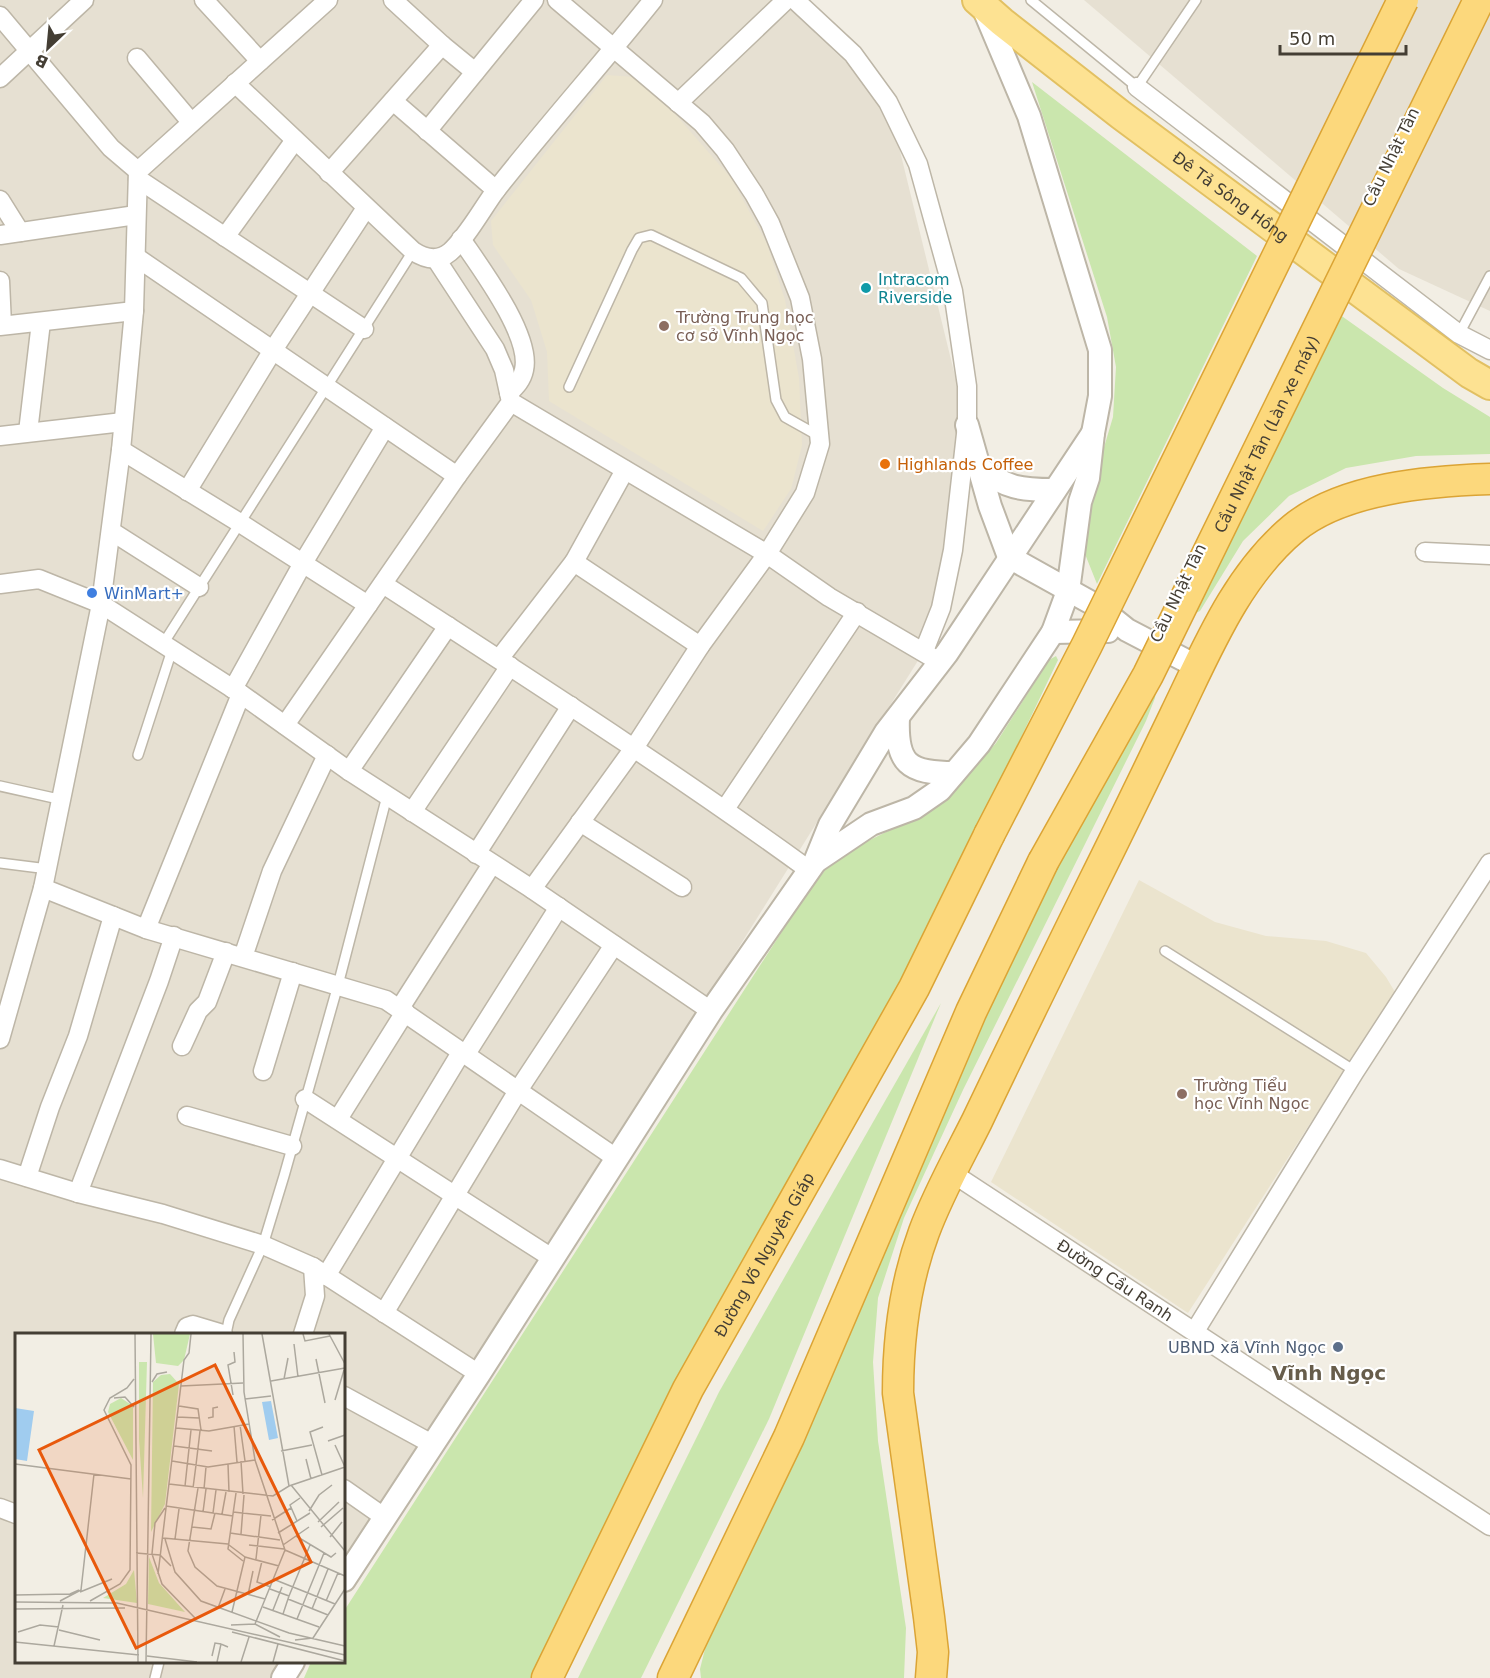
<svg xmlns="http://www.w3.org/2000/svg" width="1490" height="1678" font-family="'DejaVu Sans',sans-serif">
<rect width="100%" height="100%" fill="#f2eee4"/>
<g fill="#e6e0d2">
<path d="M0,0h780l108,102 79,323 -43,226 -580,928v-245h-328v328h276l-10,16h-282z"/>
<path d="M1084,0h406v311l-91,-42z"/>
</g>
<g fill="#ebe4ce">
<path d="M607,75l28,2 40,37 56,64 36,66 18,56 14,78 3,67 -11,44 -28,42 -214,-130 -2,-49 -16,-52 -38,-55 -2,-24z"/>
<path d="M1139,880l76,42 51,14 60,5 40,12 20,24 9,15 -207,321 -197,-131z"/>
</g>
<g fill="#cae6ad">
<path d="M1032,82l225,174 -160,328 -14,-35 11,-68 19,-64 3,-50 -9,-50z"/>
<path d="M1329,307l114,81 47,29v37l-74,2 -70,12 -57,28 -46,45 -43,70 -27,13z"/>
<path d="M1056,656l2,4 -155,325 -371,693h-228l7,-16h33v-51l464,-720 28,-34 68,-34 45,-26 47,-54 53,-83z"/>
<path d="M1157,682l-2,16 -9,23 -183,369 -59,128 -26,80 -5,64 5,79 28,187 -2,50h-203l-1,-9 6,-24 94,-197 243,-586z"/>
<path d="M941,1003l-172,416 -128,259h-63l141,-286z"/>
</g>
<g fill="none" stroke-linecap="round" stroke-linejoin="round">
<g stroke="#bdb6a7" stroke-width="12">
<g id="service">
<path d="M1031,0l106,87 59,-87"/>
<path d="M1459,334l31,-58"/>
<path d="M569,387l63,-137 7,-12 12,-3 90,43 21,25 14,97 9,17 34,19"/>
<path d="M163,644l250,-393"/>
<path d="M138,755l34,-105"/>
<path d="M0,786l63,14"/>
<path d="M0,863l48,6"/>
<path d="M1165,951l190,120"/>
<path d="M226,1334l3,-14 34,-75 21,-69 54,-191 49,-189"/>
<path d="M155,1678l4,-16"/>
</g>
</g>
<g stroke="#bdb6a7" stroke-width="21">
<g id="minor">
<path d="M204,0l56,61"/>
<path d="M795,0l58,54 35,48 30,62 35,127 14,95v39l-14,125 -12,58 -17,43"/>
<path d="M0,16l111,132 27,23"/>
<path d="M442,45l33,27"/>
<path d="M137,58l54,64"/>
<path d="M0,78l84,-78"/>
<path d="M235,83l178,168c12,8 25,11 37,1 17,-15 32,-43 46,-62 51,-65 106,-126 157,-190"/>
<path d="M1137,87l322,247 31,16"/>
<path d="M393,101l103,89"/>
<path d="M678,103l108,-103"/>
<path d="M427,131l107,-131"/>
<path d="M329,173l113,-128 -49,-45"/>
<path d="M138,179l226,150"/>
<path d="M0,200l20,32"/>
<path d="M0,235l136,-20"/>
<path d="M225,237l70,-97"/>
<path d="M461,239c19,28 71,97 63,131 -2,10 -8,16 -15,23"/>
<path d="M136,257l321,219"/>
<path d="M0,281l2,44"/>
<path d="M0,326l134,-15"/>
<path d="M511,402l256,152 62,43 104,61"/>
<path d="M28,432l13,-110"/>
<path d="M0,436l123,-14"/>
<path d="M121,450l119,73 128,82"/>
<path d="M187,491l86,-141 93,-142"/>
<path d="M111,531l88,56"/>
<path d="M1425,552l65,3"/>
<path d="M574,562l51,-92"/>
<path d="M0,584l39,-5 62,25 140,90 108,77 183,118 179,122"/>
<path d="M383,584c143,93 287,185 426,286"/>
<path d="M499,659l75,-97 126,84"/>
<path d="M233,689l70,-126 82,-136"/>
<path d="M285,725l172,-249 54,-74 -7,-32 -9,-21 -59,-90"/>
<path d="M349,771l99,-145"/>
<path d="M725,809l132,-197"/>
<path d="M412,812l98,-146"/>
<path d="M580,822l102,65"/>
<path d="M476,854l95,-148"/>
<path d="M43,888l103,41 240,71 230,158"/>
<path d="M532,889l102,-141 66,-102 67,-92 38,-61 15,-49 -8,-85 -12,-61 -30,-75 -16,-29 -29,-44 -23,-27 -145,-123"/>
<path d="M146,929l95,-235"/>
<path d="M243,957l29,-86 55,-116"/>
<path d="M400,1008l92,-144"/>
<path d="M0,1039l43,-151 58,-284 20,-154 13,-139 4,-140 190,-171"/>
<path d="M182,1046l16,-35 9,-9 19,-50"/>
<path d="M466,1054l93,-147"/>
<path d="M263,1071l30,-99"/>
<path d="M305,1099l247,159"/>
<path d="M187,1116l105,30"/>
<path d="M338,1119l67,-107"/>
<path d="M0,1169l78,24 85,21 100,31 50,22 166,107"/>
<path id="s1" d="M952,1173l538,353"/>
<path d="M27,1177l23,-70 28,-71 35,-120"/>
<path d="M78,1193l81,-212 15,-45"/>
<path d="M326,1276l136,-225"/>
<path d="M384,1313l135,-224 95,-144"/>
<path d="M1195,1331l160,-260 135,-208"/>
<path d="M184,1334l3,-7 6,-2 30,9"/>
<path d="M303,1334l12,-38 -2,-29"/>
<path d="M344,1396l88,48"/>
<path d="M344,1489l40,28"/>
<path d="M0,1508l16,6"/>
</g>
</g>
<g stroke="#bdb6a7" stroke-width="26">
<g id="tertiary">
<path d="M967,425l23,81 19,51 88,49 30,24 71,37"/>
<path d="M979,468c28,20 41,22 75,22"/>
<path d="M1053,632l55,-1"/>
<path d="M898,717c-2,47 10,56 56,56"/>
<path d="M816,861l55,-37 43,-16 26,-18 39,-46 74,-112 15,-41 12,-89 8,-24 5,-45 7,-37v-46l-71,-234 -46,-109"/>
<path d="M344,1580l135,-206 232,-363 104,-149 15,-37 56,-93 61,-79 146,-220"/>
<path d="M283,1678l10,-16"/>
</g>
</g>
<g stroke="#e2c062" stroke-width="32">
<g id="primary">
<path id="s2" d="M977,0l25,22 119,93 348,258 21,12"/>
</g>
</g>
<g stroke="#dba435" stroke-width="33">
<g id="trunk">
<path id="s3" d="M547,1678l141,-289 226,-401 75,-153"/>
<path d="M673,1678l116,-241 182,-425 72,-150"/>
<path d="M931,1678l2,-26 -4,-35 -31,-224c0,-54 7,-110 26,-161 14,-38 35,-75 53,-111 38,-80 77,-159 116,-238 28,-56 55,-112 82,-168 32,-66 62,-140 119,-187 49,-40 135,-47 196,-49"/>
</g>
</g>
<use href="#service" stroke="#fff" stroke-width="9"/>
<use href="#minor" stroke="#fff" stroke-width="18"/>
<use href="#tertiary" stroke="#fff" stroke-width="22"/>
<use href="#primary" stroke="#fde292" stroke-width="28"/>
<use href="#trunk" stroke="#fcd87c" stroke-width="30"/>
<g stroke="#dba435" stroke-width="33" stroke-linecap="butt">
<g id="trunk-bridge">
<path d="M989,835l98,-190 316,-645"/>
<path id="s4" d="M1043,862l105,-187 331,-675"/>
</g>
</g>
<use href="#trunk-bridge" stroke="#fcd87c" stroke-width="30"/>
</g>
<circle fill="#0f9aa8" stroke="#fff" stroke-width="2" cx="866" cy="288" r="6"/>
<g fill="#8d6e63" stroke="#fff" stroke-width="2">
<circle cx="664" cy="326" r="6"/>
<circle cx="1182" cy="1094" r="6"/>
</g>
<circle fill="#e8710a" stroke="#fff" stroke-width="2" cx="885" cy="464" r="6"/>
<circle fill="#3f7fe0" stroke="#fff" stroke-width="2" cx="92" cy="593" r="6"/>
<circle fill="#5c6f8a" stroke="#fff" stroke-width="2" cx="1338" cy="1347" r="6"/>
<g text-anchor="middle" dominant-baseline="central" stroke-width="4.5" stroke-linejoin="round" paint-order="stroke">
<g font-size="16" fill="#443e34" stroke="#fff">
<text transform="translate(1391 157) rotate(-64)">Cầu Nhật Tân</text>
<text stroke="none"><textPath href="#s2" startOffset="321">Đê Tả Sông Hồng</textPath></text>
<text stroke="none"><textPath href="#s4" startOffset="483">Cầu Nhật Tân (Làn xe máy)</textPath></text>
<text transform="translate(1178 593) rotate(-64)">Cầu Nhật Tân</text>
<text stroke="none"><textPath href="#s3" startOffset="476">Đường Võ Nguyên Giáp</textPath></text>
<text stroke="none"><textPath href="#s1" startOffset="195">Đường Cầu Ranh</textPath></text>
</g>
<g font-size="16" fill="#0d838f" stroke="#fff" text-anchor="start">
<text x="878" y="279">Intracom<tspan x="878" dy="18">Riverside</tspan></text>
</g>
<g font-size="16" fill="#785e54" stroke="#fff" text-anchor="start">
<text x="676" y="317">Trường Trung học<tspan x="676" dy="18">cơ sở Vĩnh Ngọc</tspan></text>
<text x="1194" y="1085">Trường Tiểu<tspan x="1194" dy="18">học Vĩnh Ngọc</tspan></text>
</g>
<g font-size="16" fill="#c56008" stroke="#fff" text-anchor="start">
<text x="897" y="464">Highlands Coffee</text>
</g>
<g font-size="16" fill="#366cbe" stroke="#fff" text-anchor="start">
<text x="104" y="593">WinMart+</text>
</g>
<g font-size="16" fill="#4e5e75" stroke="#fff" text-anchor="end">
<text x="1326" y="1347">UBND xã Vĩnh Ngọc</text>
</g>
<g font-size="20" font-weight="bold" fill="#675d4b" stroke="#fff">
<text x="1329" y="1373">Vĩnh Ngọc</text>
</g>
</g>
<g transform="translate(15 1333)">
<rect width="330" height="330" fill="#f2eee4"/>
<path d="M138,1h37l-6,26 -6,6 -22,-3zM124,29h8l-4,136 -4,-59zM155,41l9,10 -14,120 -14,28 2,-150 8,-7zM106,65l12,8v54l-25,-48 2,-8zM134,224l10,26 26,29 -37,-8zM119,237l3,33 -34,-5 23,-14z" fill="#cae6ad"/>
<path d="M256,68l7,37 -9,2 -7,-38zM0,75l19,3 -7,50 -12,-2z" fill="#a0ccef"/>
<path fill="none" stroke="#aca89e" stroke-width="1.5" d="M120,1l3,328M228,1l1,58 11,68 30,90 -30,74M247,1l27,152M288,1l2,7 25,-5M314,1l16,30M279,11l4,33M301,26l9,44M269,46l4,-21M256,48l74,-13M137,49l5,-8 10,-2M166,53l62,-3M218,62l-5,-30 7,-3 -1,-10M99,65l11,-1 9,10M230,66l26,-3M320,67l9,-30M164,73l19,3 3,21M162,84l22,1M193,85l5,-1v-9l5,-1M225,92l5,36M219,93l3,36M161,95l33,3 40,-7M313,108l17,-6M320,112l10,22M159,113l38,5M266,118l31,-6M291,126l5,20M157,128l36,6 47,-7M226,128l2,33M0,131l116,15M213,131l1,28M181,132l4,-34M307,142l-12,-43 13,-5M154,151l104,12 16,-10 56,-19M276,152l54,66M170,153l6,-56M178,155l3,-23M183,155l-10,63 7,16 22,19 48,13M189,156l2,-22M221,160l-8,56 15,12M151,173l67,10M150,175l-10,15 -3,31 10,30 33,34M294,178l10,-16 13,-10M188,179l3,-23M218,179l38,4M198,180l3,-23M207,181l4,-22M257,187l19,-12M282,188l-7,-16 10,-7M303,189l21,-20M177,194l19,2 4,-16M306,194l22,-19M215,200l50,7M263,200l32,-20M226,201l3,-39M281,203l35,21 5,-4M315,204l12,-15M148,205l65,6M150,206l10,33 26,29 88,32 56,13M160,206l4,-30M214,212l16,12M234,212l35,4M268,212l26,-18M270,217l60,26M121,220l24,2 11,11M241,226l5,-44M247,228l-5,21 14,5M143,241l26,-214 5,-7 2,-19M258,246l35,14M255,256l19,7 -6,18M65,259l32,-13M293,260l27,11M0,262l55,-1 9,-4M233,262l5,-24M274,263l21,-51M273,266l40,16M45,268l21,-11 13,-116M75,268l30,-17 10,-14 1,-105 -27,-55 6,-12 17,-10 7,-9M311,268l12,-28M0,269l102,1 228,52M248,274l56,20M203,275l7,-19M0,276l110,-1M297,276l16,-40M258,277l9,-23M217,279l13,-55 34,9M282,286l27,-66M216,292l24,-1 25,13M44,297l41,10M3,299l22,-7 19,2M217,299l113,29M298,305l32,-49M280,307l18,-2M0,309l124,13M39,313l9,-41M132,323l50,6M197,323l3,-13 6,1M131,329l5,-328M202,329l4,-18 7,3M226,329l8,-25M258,329l5,-18"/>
<path fill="#e8590c" fill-opacity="0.15" stroke="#e8590c" stroke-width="3" d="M200,32l96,197 -175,86 -97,-198z"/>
<rect width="330" height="330" fill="none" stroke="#443e34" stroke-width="3"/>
</g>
<g transform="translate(48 48) rotate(206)" stroke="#ffffff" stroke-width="4.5" paint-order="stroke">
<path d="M0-4.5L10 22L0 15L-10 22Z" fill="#443e34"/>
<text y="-9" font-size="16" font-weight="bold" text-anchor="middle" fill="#443e34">B</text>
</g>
<path d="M1280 45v9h126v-9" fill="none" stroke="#443e34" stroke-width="3"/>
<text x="1289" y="45" font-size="18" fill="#443e34" stroke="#ffffff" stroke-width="4.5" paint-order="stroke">50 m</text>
</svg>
